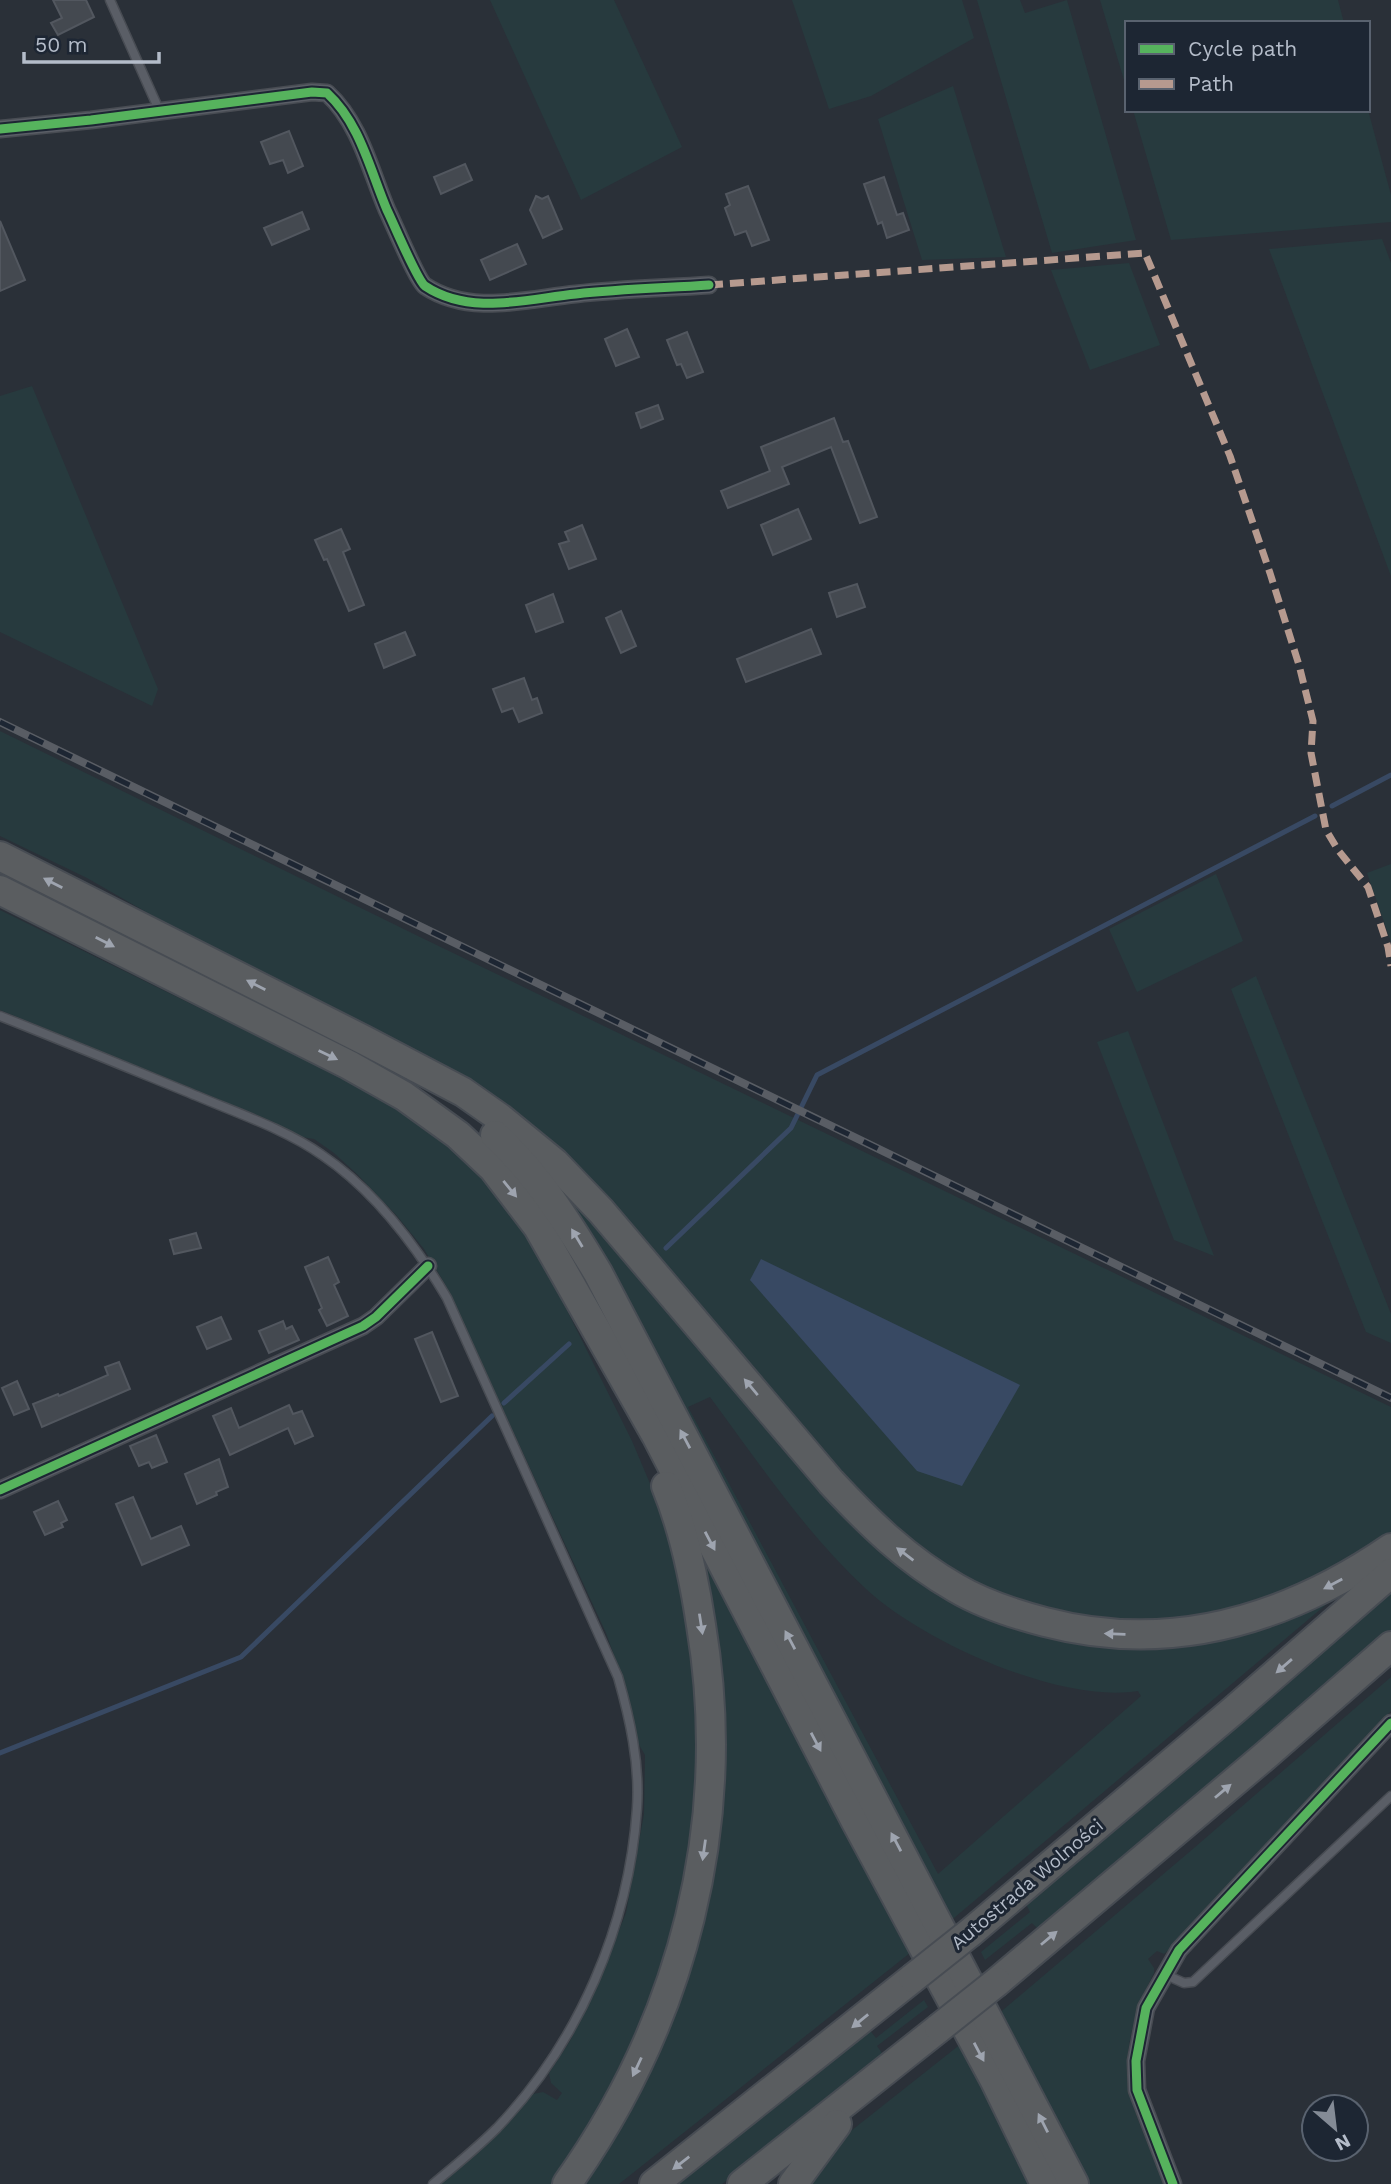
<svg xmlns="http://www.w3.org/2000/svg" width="1391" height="2184" font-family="'Work Sans',sans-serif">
<rect width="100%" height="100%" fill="#2a3038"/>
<g fill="#273a3e" fill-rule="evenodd">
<path d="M490,0h124l68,147 -101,53z"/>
<path d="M792,0h170l12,38 -103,58 -42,13z"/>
<path d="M977,0h43l5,13 42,-13 69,240 -84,13z"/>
<path d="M1100,0h238l6,23h-217v67z"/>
<path d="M953,86l53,171 -84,3 -44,-141z"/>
<path d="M1133,110h235l23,85v27l-220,18z"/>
<path d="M1382,239l9,24v313l-122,-327z"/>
<path d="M1129,263l31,82 -70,25 -39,-100z"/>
<path d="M32,386l126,303 -6,17 -152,-74v-236z"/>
<path d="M0,731l420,206 971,470v126l-71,47 -78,31 -92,14 -119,-15 -74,-33 -89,-69 -271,-315 -364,-231 -146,-84 -87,-42z"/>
<path d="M1391,864v78l-24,-69z"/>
<path d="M1216,874l27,67 -106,51 -28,-63z"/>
<path d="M0,910l354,174 73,42 46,40 33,39 30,43 96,193 30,71 16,52 21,138 -3,147 -59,199 -81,136h-117l59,-50 35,-40 10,-2 14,8 5,-7 -11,-10 -2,-10 21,-32 27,-56 29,-72 18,-99 1,-59 -7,-12 -14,-60 -18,-50 -161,-349 -21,-35 -27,-33 -39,-41 -24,-22 -20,-14 -18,-3 -25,-15 -271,-111z"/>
<path d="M1256,976l135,338v29l-25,-11 -135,-343z"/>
<path d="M1128,1031l86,225 -40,-16 -77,-198z"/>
<path d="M539,1158l320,372 197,107 279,-40 -387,326zM710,1397c48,65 95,135 155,191 56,53 195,116 273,103l3,5 -203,178 -250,-467z"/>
<path d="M685,1517l230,432 -296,235h-42l133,-319z"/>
<path d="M1391,1588v42l-83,74 -269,226 -7,-7 -47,37 -4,-8 49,-40 -5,-10z"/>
<path d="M1391,1677v34l-222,239 -5,4 -7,-3 -9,8 6,9v5c-19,37 -34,83 -23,125 8,29 23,58 34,86h-82l-86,-169 197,-167z"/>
<path d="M924,2000l4,7 -51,39 8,11 -163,127h-50l196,-156 8,10z"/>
<path d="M962,2043l74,141h-233l39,-46z"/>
</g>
<path fill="#384963" d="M761,1259l259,126 -58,101 -45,-15 -167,-191z"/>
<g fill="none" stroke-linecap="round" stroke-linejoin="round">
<g stroke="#384963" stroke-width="5">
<path d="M1332,806l59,-31"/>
<path d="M666,1248l125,-120 26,-53 498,-259"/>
<path d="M504,1403l65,-59"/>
<path d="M0,1753l241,-96 251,-241"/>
</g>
</g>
<g fill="#444950" stroke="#52575f" stroke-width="2">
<path d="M53,0h33l8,17 -36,18 -7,-12 11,-5z"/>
<path d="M289,131l14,35 -15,7 -5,-13 -13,4 -9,-22z"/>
<path d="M465,164l7,16 -31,14 -7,-17z"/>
<path d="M884,177l13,38 6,-2 6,17 -22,8 -5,-16 -4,2 -14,-40z"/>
<path d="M748,186l21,54 -17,6 -6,-15 -11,4 -10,-27 5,-3 -4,-11z"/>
<path d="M536,196l6,3 6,-3 14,33 -19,9 -13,-28z"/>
<path d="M302,212l7,17 -37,16 -8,-17z"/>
<path d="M0,221l25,59 -25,11z"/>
<path d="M517,244l9,20 -36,16 -9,-20z"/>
<path d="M627,329l12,28 -23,9 -11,-27z"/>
<path d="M687,332l16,40 -16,6 -6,-14 -4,1 -10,-25z"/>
<path d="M658,405l5,14 -22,9 -5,-15z"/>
<path d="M834,418l9,24 5,-1 29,76 -17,6 -29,-76 -49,20 7,17 -61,24 -7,-17 49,-20 -9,-24z"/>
<path d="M798,509l13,30 -38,16 -12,-30z"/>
<path d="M582,525l14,34 -27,10 -10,-25 10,-3 -4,-9z"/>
<path d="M341,529l9,20 -7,3 21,53 -15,6 -22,-52 -3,1 -9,-20z"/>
<path d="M857,584l8,23 -28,10 -8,-24z"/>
<path d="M553,594l10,28 -27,10 -10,-27z"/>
<path d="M621,611l15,35 -15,7 -15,-35z"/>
<path d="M811,629l10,25 -75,28 -9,-23z"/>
<path d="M405,632l10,23 -31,13 -9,-24z"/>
<path d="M524,678l8,22 5,-2 5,15 -23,9 -6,-14 -11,4 -9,-23z"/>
<path d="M196,1233l5,15 -27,6 -4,-14z"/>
<path d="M328,1257l11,25 -5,3 14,31 -21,10 -8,-16 3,-2 -17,-41z"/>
<path d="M221,1317l10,22 -24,10 -10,-22z"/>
<path d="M283,1321l3,8 6,-3 7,14 -30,13 -10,-22z"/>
<path d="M432,1332l26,64 -17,6 -26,-63z"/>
<path d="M119,1362l11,27 -88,38 -9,-23 25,-10 1,2 49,-21 -3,-8z"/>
<path d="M17,1381l12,28 -15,6 -12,-27z"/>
<path d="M289,1405l4,9 9,-3 11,25 -18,8 -7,-16 -58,27 -17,-39 18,-8 8,20z"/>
<path d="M156,1435l11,27 -15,6 -3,-6 -10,4 -9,-20z"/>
<path d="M219,1459l9,28 -12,5 1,3 -20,9 -12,-30z"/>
<path d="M133,1497l18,42 30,-13 8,19 -47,20 -26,-61z"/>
<path d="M58,1501l9,19 -6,3 2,4 -18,8 -11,-23z"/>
</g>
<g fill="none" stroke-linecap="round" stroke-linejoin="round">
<g stroke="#484c53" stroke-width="11">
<g id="lane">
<path d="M110,0l50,112"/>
<path d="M0,1016c66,26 131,53 197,80 40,17 90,34 125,59 53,36 93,89 125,143l171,379c12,42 22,87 19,131 -8,118 -58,234 -140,320 -20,20 -42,38 -64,56"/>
<path d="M1164,1974l20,9 9,-1 198,-186"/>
</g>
</g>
<g stroke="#484c53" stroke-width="19">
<g id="street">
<path d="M0,129l91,-9 221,-28 15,1c33,30 43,77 60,117 6,12 30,70 38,76 45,30 101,13 151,8 44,-5 89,-6 133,-9"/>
<path d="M0,1490l363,-164 13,-9 52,-51"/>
<path d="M1173,2184l-36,-94 -1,-29 10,-53 33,-58 212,-227"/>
</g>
</g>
<g stroke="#474c53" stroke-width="32">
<g id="highway">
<path d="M0,856l364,184 99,52 37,26 55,45 46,48 230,271c38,41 76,78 125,106 27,16 58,26 89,34 126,33 241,-2 346,-74"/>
<path d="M0,890l349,175 55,31 54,39 35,33 45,59 118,208 199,385 140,261 50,103"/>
<path d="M495,1135c43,40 73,88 103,138l476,911"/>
<path d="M971,1932l263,-222 157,-137"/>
<path d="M997,1982l268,-226 126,-110"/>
<path d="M567,2184c116,-163 167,-361 134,-559 -7,-47 -17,-95 -35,-139"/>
<path d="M654,2184l259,-206"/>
<path d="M742,2184l197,-156"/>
<path d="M793,2184l44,-60"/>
</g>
</g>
<use href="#lane" stroke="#5a5e66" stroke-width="8"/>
<use href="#street" stroke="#5a5e66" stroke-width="16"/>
<use href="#highway" stroke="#5a5d60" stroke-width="28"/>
<g stroke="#595d64" stroke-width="8">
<path id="rail" d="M0,722l1391,676"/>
</g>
<use href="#rail" stroke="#1d2633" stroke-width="5" stroke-dasharray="16" stroke-linecap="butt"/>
<g stroke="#474c53" stroke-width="32" stroke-linecap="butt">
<g id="highway-bridge">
<path d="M913,1978l58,-46"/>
<path d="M939,2028l58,-46"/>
</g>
</g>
<use href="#highway-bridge" stroke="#5a5d60" stroke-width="28"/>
<path stroke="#b69a8f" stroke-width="7" stroke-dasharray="14 7" stroke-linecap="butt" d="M709,285l436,-32 85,203 40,117 29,92 14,56 -2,32 15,77 12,20 30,37 20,60 3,19"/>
<g stroke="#1d2633" stroke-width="13">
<g id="cycleway">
<path d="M0,129l91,-9 221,-28 15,1c33,30 43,77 60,117 6,12 30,70 38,76 45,30 101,13 151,8 44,-5 89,-6 133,-9"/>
<path d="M0,1490l363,-164 13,-9 52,-51"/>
<path d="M1173,2184l-36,-94 -1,-29 10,-53 33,-58 212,-227"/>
</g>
</g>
<use href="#cycleway" stroke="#56b35d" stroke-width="9"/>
</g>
<defs><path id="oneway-solid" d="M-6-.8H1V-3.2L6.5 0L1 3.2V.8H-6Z" transform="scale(1.75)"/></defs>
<g fill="#9ea4af">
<use href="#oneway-solid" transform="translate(53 883) rotate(-153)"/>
<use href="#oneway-solid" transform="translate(105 942) rotate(27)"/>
<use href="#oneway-solid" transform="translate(256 985) rotate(-153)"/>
<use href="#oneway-solid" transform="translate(328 1055) rotate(26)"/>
<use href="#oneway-solid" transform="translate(510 1189) rotate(51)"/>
<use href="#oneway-solid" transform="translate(577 1238) rotate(-121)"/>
<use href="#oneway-solid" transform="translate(751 1387) rotate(-130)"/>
<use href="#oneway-solid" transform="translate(685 1439) rotate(-118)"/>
<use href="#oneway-solid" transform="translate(710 1541) rotate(62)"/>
<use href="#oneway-solid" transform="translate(905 1554) rotate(-143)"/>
<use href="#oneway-solid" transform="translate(1333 1584) rotate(152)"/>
<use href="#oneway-solid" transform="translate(701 1624) rotate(81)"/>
<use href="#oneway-solid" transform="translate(1115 1634) rotate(-178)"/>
<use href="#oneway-solid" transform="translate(790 1640) rotate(-118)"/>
<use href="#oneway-solid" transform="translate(1284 1666) rotate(139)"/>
<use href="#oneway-solid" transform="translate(816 1742) rotate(62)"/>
<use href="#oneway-solid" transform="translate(1223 1791) rotate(-40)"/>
<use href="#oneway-solid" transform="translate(896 1842) rotate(-118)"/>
<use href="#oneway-solid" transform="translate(704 1850) rotate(98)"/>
<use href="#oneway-solid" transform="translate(1049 1938) rotate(-40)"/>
<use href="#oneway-solid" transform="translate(860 2021) rotate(141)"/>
<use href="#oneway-solid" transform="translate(979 2052) rotate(62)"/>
<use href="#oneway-solid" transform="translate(637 2067) rotate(115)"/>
<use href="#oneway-solid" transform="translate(1043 2123) rotate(-117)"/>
<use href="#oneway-solid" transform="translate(681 2163) rotate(142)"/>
</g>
<g text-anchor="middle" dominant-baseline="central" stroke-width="6" stroke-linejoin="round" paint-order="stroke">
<g font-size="19" fill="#b4bcc9" stroke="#1d2633">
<text transform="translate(1027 1884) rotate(-40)">Autostrada Wolności</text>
</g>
</g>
<rect x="1125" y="21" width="245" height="91" fill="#1d2633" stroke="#59626f" stroke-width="2"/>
<rect x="1139" y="44" width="35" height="10" fill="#56b35d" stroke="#59626f" stroke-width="2"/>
<text x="1188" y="56" font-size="21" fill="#b4bcc9">Cycle path</text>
<rect x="1139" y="79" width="35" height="10" fill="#b69a8f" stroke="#59626f" stroke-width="2"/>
<text x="1188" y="91" font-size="21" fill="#b4bcc9">Path</text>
<g transform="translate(1335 2128) rotate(152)"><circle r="33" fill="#1d2633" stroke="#59626f" stroke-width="2"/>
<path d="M0-5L12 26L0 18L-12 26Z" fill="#848b96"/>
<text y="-10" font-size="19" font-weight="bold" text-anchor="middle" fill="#b4bcc9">N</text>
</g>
<path d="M24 52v10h135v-10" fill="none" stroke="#b4bcc9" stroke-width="3.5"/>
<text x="35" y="52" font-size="21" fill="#b4bcc9" stroke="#1d2633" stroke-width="5" paint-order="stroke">50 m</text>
</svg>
